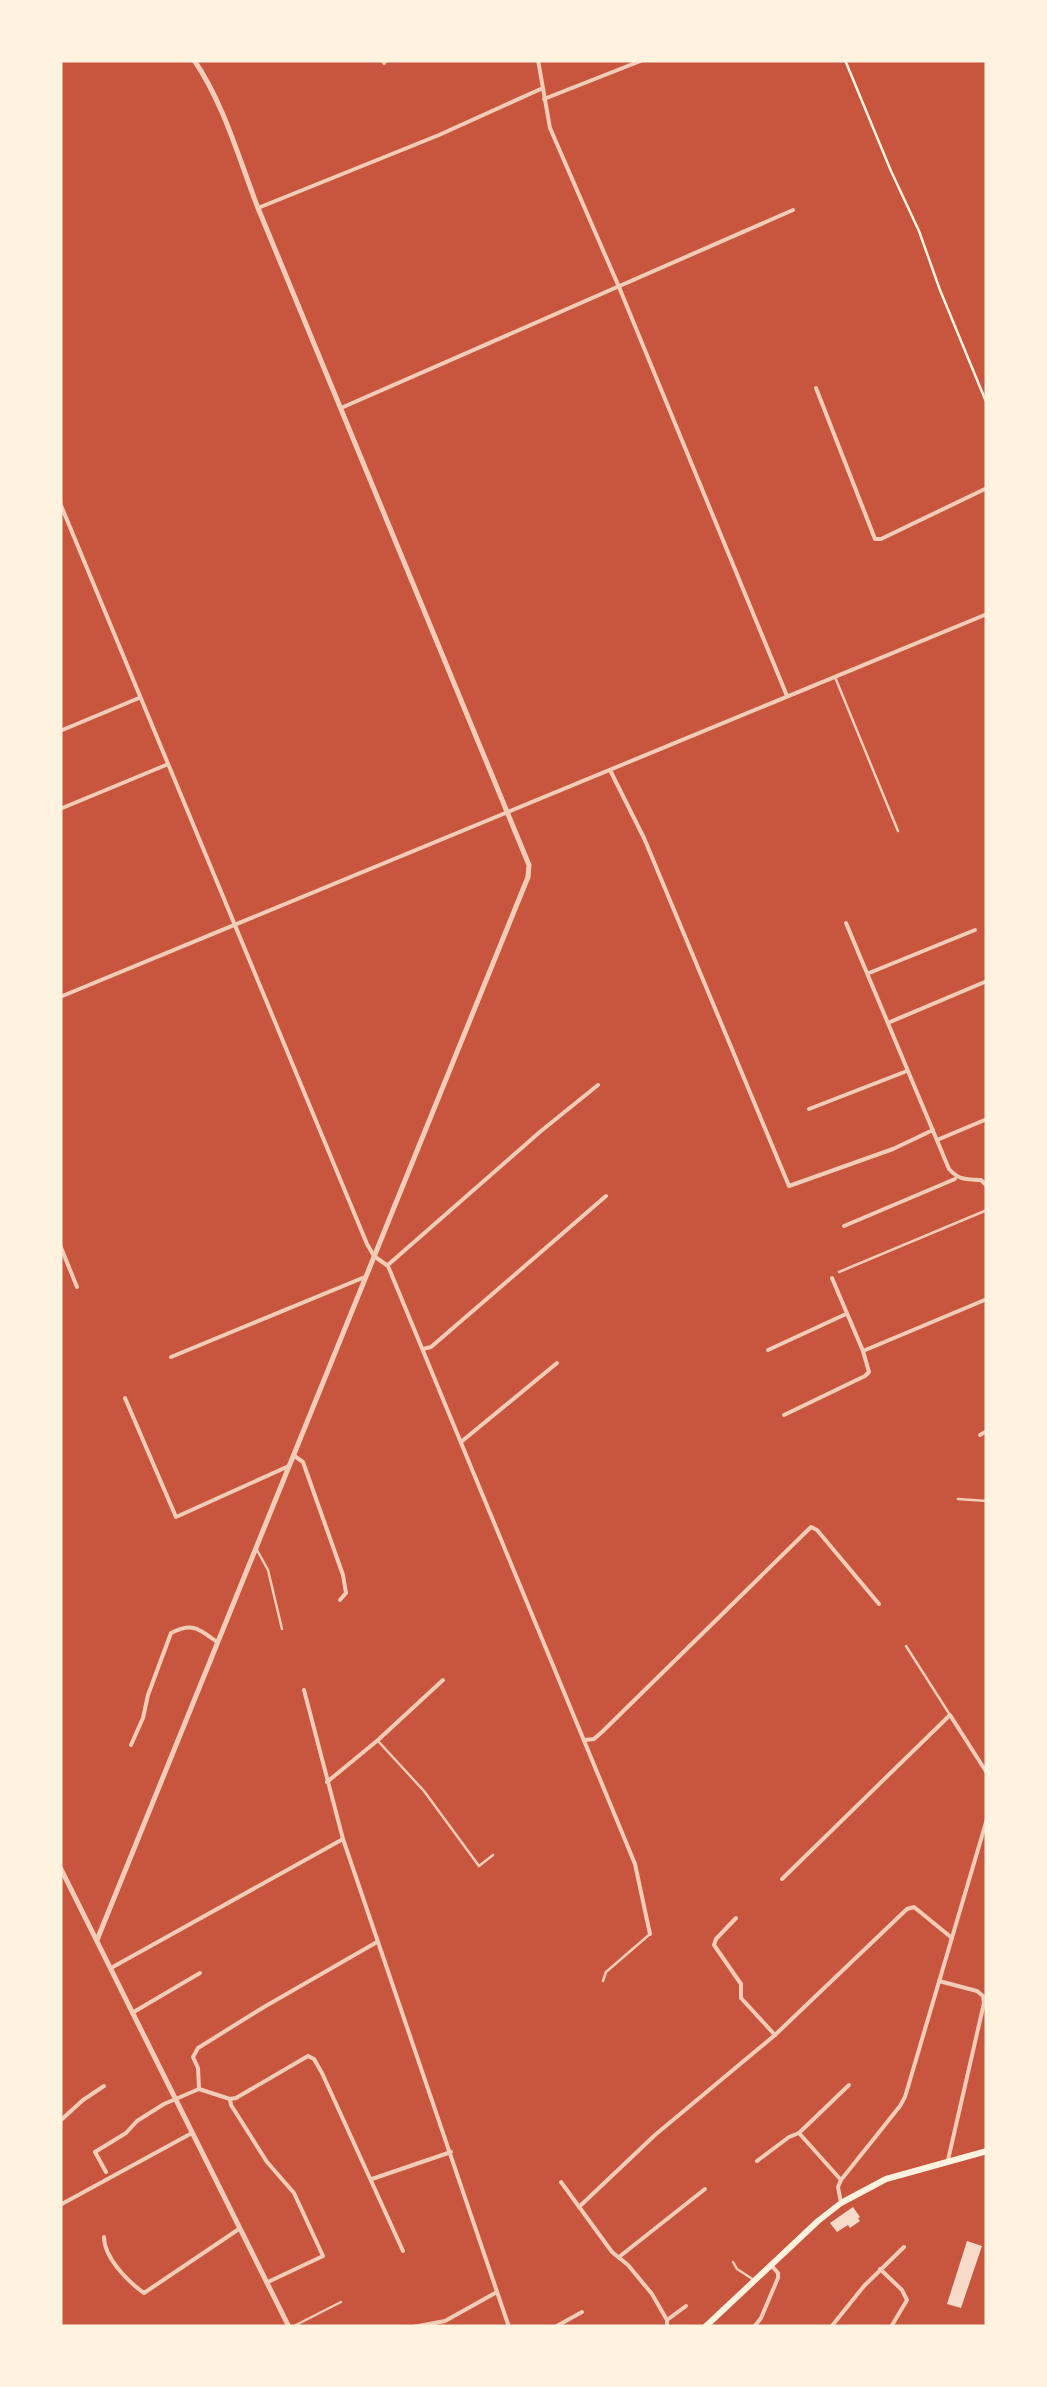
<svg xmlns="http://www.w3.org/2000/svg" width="1047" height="2387" font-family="'Roboto Condensed',sans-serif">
<rect width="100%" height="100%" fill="#c8553d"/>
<g fill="#f7dbc8">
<path d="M853,2207l7,10 -2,1 2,3 -10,7 -2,-3 -11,7 -7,-9z"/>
<path d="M967,2241l15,5 -21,62 -14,-4z"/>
</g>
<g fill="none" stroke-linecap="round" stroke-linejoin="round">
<path stroke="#fff3e0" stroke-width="2.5" d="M845,60l46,111 28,60 21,59 47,114"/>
<g stroke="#f1ccb7" stroke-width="2.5">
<path d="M835,677l63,154"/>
<path d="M839,1272l148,-62"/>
<path d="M958,1499l29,2"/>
<path d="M257,1550l11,20 14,59"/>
<path d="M906,1646l44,69"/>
<path d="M378,1741l46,50 55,75 14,-11"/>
<path d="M603,1981l3,-9 44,-38"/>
<path d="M733,2262l4,7 17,11"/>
<path d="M292,2327l49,-25"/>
</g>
<g stroke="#f1ccb7" stroke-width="4">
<path d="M538,60l12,68 69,159 168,409"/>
<path d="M384,63l1,-3"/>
<path d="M544,99l99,-39"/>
<path d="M258,208l181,-73 104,-47"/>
<path d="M816,388l59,151h6l106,-51"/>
<path d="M341,408l452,-198"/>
<path d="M60,503l307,741 7,12 14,10 247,598 15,70"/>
<path d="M60,731l79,-33"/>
<path d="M610,770l34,68 145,348 104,-37 40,-19"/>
<path d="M60,809l106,-44"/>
<path d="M846,923l103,246c11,12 17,10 32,11l6,6"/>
<path d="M869,973l106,-43"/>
<path d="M60,997l927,-383"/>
<path d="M890,1022l97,-41"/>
<path d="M809,1109l98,-38"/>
<path d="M937,1140l50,-21"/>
<path d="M844,1226l111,-47"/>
<path d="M60,1245l17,42"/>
<path d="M389,1264l152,-133 57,-46"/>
<path d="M423,1349l8,-2 175,-151"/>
<path d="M768,1350l78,-36"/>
<path d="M863,1351l124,-52"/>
<path d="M171,1357l194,-80"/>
<path d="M125,1398l51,119 113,-51"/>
<path d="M784,1415l81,-39 4,-4 -6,-21 -31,-73"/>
<path d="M980,1435l7,-4"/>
<path d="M461,1442l96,-79"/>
<path d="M293,1455l10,7 40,113 3,18 -6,7"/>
<path d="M304,1690l39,149 166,488"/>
<path d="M585,1740l9,-1 8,-7 209,-205 6,3 62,74"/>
<path d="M131,1745l12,-27 5,-23 23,-62c22,-11 28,-4 46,9"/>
<path d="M327,1782l51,-42 65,-60"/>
<path d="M782,1879l168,-164 37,58"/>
<path d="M736,1918l-20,21 -2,6 27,39v14l34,37"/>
<path d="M111,1968l232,-129"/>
<path d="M939,1981l38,10 6,5 1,7 -36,157"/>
<path d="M132,2013l68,-40"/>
<path d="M199,2088l-1,-20 -5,-11 5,-9 66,-41 113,-65"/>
<path d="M230,2099l1,6 36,57 27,31 29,63 -55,26"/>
<path d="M60,2121l23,-21 21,-14"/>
<path d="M799,2133l42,47"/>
<path d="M757,2161l32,-24 10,-4 50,-48"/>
<path d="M106,2172l-11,-20 31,-19 11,-12 27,-17 35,-15 31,10 6,-1 72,-42 6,3 8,14 81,178"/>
<path d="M372,2179l79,-27"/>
<path d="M561,2182l51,70 16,13 24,29 15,26v7"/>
<path d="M841,2203l-3,-16 3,-7 59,-74 5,-9 82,-278"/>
<path d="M60,2205l132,-72"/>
<path d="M579,2207l76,-72 120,-100 132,-126 7,-2 38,31"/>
<path d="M104,2237c0,20 23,44 40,56l95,-64"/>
<path d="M619,2257l86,-68"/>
<path d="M880,2269l22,21 5,10 -16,27"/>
<path d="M667,2320l19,-14"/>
<path d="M413,2327l32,-6 52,-29"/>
<path d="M555,2327l27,-15"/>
<path d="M754,2327l7,-9 17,-40v-5l-7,-8"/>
<path d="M831,2327l33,-41 40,-39"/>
</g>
<g stroke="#f1ccb7" stroke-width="5">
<path d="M60,1867l229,460"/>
<path d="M97,1940l431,-1063 1,-12 -271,-657c-19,-49 -34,-104 -64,-148"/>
</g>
<path stroke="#fff3e0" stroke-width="6" d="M705,2327l113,-106 23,-18 45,-24 101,-28"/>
</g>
<rect width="1047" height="2387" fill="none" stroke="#fff3e0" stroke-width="125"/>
</svg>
